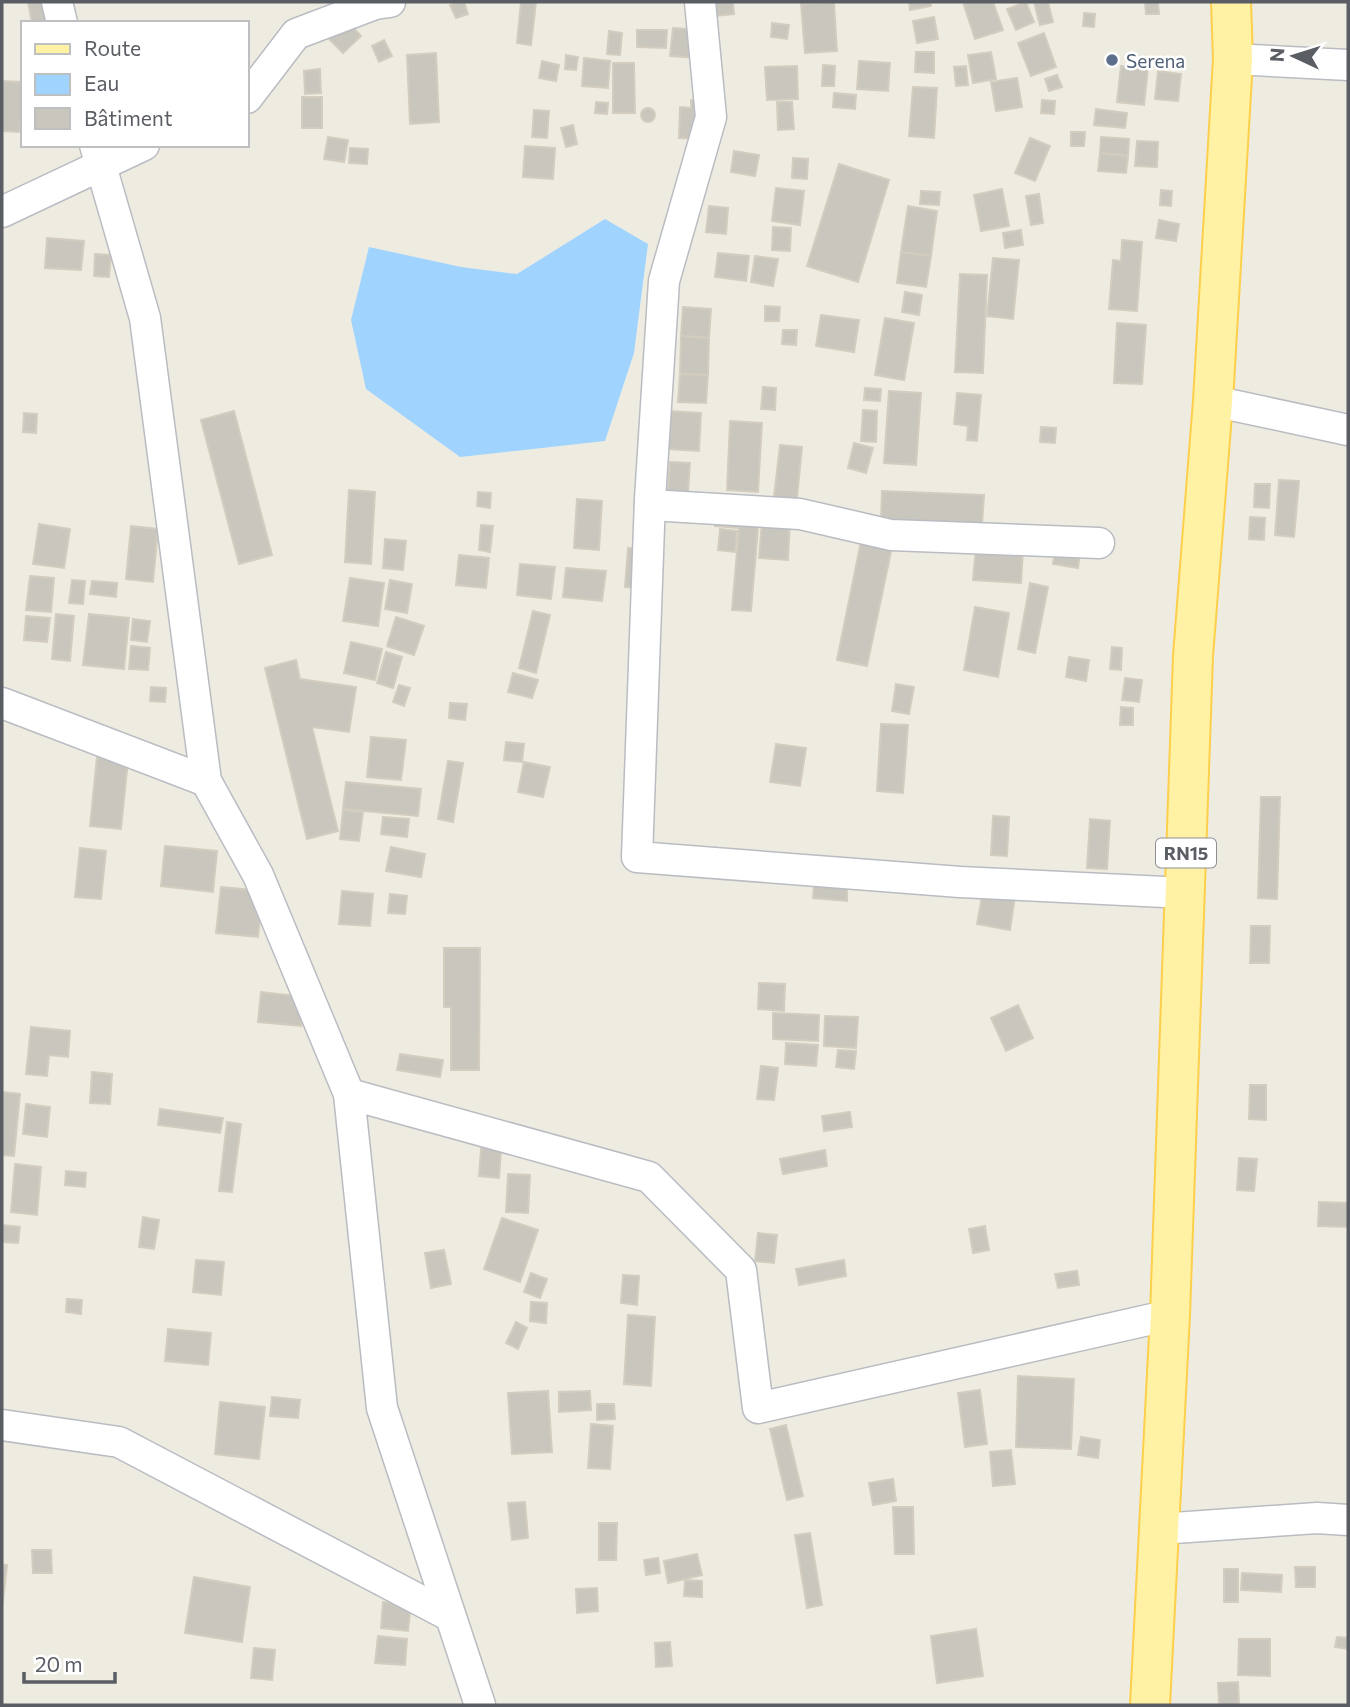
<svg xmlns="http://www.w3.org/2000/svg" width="1350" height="1707" font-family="Commissioner,sans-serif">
<rect width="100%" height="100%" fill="#eeece1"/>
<path fill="#a0d4ff" d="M605,219l43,25 -14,109 -29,88 -145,16 -94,-68 -15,-69 18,-73 92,20 56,7z"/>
<g fill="#c9c6be" stroke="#d3cdbf" stroke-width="2">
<path d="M28,2h23l4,21h-23z"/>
<path d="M458,2h6l4,12 -12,4 -6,-13z"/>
<path d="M521,2h15l-5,43 -14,-2z"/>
<path d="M713,2h20l1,12 -19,2z"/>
<path d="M834,2l3,49 -32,2 -4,-49z"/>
<path d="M909,2h21l1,4 -21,4z"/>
<path d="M963,2h30l10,28 -28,9z"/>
<path d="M1026,2l8,20 -18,8 -9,-21z"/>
<path d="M1034,2h14l5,20 -13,3z"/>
<path d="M1145,2h13l1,12h-13z"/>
<path d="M1084,13l11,1 -1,13 -11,-1z"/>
<path d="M934,17l4,22 -21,4 -4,-22z"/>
<path d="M346,20l15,16 -18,17 -14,-14z"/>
<path d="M772,23l17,2 -2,14 -16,-2z"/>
<path d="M673,28l27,2 -3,28 -27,-2z"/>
<path d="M637,30h30l-1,18 -29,-1z"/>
<path d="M609,31l13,2 -2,22 -13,-1z"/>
<path d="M1044,33l12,34 -25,9 -13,-33z"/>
<path d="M384,40l8,16 -13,6 -7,-16z"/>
<path d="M916,52h18v21l-19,-1z"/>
<path d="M991,52l5,27 -23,4 -5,-28z"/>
<path d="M436,53l3,69 -29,2 -3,-69z"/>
<path d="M566,55l12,2 -2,13 -11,-1z"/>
<path d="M584,58l26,3 -2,27 -26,-2z"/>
<path d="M542,61l17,4 -3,16 -17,-3z"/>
<path d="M859,61l31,2 -2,28 -31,-2z"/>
<path d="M613,63h21l1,50h-22z"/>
<path d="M823,65l12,1 -1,20h-12z"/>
<path d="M797,66l1,33 -31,1 -2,-33z"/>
<path d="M966,66l2,19 -12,1 -2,-19z"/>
<path d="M1121,66l27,3 -4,36 -27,-3z"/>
<path d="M320,69l1,24 -16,1 -1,-23z"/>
<path d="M1158,71l23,3 -3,27 -23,-2z"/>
<path d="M1057,75l5,12 -13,4 -4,-12z"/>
<path d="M1017,78l5,29 -26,4 -5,-29z"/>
<path d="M2,81l21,1 -3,50 -18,-1z"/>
<path d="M913,87l24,1 -3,50 -25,-2z"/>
<path d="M834,93l22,2 -1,14 -22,-2z"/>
<rect x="302" y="97" width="20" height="31"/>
<path d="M691,100l10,1 -1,38 -21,-1 1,-31 11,1z"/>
<path d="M1042,100l13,1 -1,13 -13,-1z"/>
<path d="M596,102l12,1 -1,11 -12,-1z"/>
<path d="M777,102h15l2,27 -16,1z"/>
<circle cx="648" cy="115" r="7"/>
<path d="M1096,109l31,4 -2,15 -31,-3z"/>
<path d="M534,110l15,1 -2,27 -15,-1z"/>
<path d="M573,125l4,19 -11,3 -5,-19z"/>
<path d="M1071,132h14l-1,14h-13z"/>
<path d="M328,137l20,3 -4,22 -20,-3z"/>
<path d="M1101,137l28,2 -1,17 -28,-3z"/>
<path d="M1030,138l20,8 -15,35 -20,-8z"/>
<path d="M1137,141l21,1 -1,25 -22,-1z"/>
<path d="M525,146l30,2 -2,31 -30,-2z"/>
<path d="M350,148l18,1 -1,15 -18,-1z"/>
<path d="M734,151l25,4 -4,21 -24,-4z"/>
<path d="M1100,153l28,3 -2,17 -28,-2z"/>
<path d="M793,158l15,1 -1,20 -15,-1z"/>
<path d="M839,164l50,16 -31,102 -51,-16z"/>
<path d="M776,188l28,3 -4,34 -28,-4z"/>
<path d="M1002,189l7,37 -28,5 -7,-36z"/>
<path d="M1161,190l11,1 -1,15 -11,-1z"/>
<path d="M921,191l19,1 -1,13 -19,-1z"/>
<path d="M1039,194l4,29 -12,2 -5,-29z"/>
<path d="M709,206l19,2 -2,26 -20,-2z"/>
<path d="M908,206l29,5 -6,45 -30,-4z"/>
<path d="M1159,220l20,4 -3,17 -20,-3z"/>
<path d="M773,227l18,1 -1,23 -18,-1z"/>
<path d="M1021,230l2,15 -18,3 -2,-15z"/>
<path d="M47,238l37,3 -3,29 -36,-2z"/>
<path d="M1122,240l20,2 -5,69 -28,-2 4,-49 8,1z"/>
<path d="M901,252l30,4 -5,31 -29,-4z"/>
<path d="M718,253l31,3 -3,25 -31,-4z"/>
<path d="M95,254l16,1 -2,22 -15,-1z"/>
<path d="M755,256l23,3 -5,27 -22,-4z"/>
<path d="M993,258l26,2 -6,59 -26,-3z"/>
<path d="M960,274l27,1 -4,98 -28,-1z"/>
<path d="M905,292l17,3 -3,20 -17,-3z"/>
<path d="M765,306l15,1 -1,14h-14z"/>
<path d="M683,307l28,2 -2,29 -28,-2z"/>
<path d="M821,315l38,5 -5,32 -38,-6z"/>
<path d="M885,318l29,5 -10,57 -29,-5z"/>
<path d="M1117,323l29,2 -4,59 -28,-1z"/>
<path d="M783,330h14l-1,15 -14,-1z"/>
<path d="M681,336l28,2 -1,37 -28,-1z"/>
<path d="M680,374l28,1 -2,28 -28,-1z"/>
<path d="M763,387l13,1 -1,22 -14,-1z"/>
<path d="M865,388l16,1 -1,12 -16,-1z"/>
<path d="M889,391l32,2 -5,72 -32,-2z"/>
<path d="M957,393l24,2 -4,46 -10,-1 1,-14 -14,-2z"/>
<path d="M863,410l14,1 -1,31 -15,-1z"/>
<path d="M234,411l38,144 -33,9 -38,-144z"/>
<path d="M669,411l32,2 -2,38 -32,-2z"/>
<path d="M24,413l13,1 -1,19 -13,-1z"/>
<path d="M730,421l32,2 -4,69 -31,-2z"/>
<path d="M1041,427l15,1 -1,15 -15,-1z"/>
<path d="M854,443l19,5 -7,25 -18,-5z"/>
<path d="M780,445l22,2 -6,61 -23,-3z"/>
<path d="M670,462l20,1 -2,30 -20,-2z"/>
<path d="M1279,480l20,1 -5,56 -19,-2z"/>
<path d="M1255,484h15l-1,24 -15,-1z"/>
<path d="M349,490l26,2 -4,72 -26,-2z"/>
<path d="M882,491l102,4 -2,30 -101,-5z"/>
<path d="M478,492l13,1 -1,15 -13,-2z"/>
<path d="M577,499l25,2 -3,49 -25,-2z"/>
<path d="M716,512l43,4 -8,95 -19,-1 7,-82 -24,-2z"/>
<path d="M1250,517l15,1 -1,22 -15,-1z"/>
<path d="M762,520l28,2 -2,38 -29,-2z"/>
<path d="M39,524l31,5 -6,39 -31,-4z"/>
<path d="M481,525l12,1 -3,26 -11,-2z"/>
<path d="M131,526l27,3 -5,53 -27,-3z"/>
<path d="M720,529l17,2 -2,21 -17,-2z"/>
<path d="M385,539l21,2 -3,29 -20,-2z"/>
<path d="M861,541l31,6 -25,119 -30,-6z"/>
<path d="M976,547l47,3 -2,33 -48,-3z"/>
<path d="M628,548l15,1 -2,39 -16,-1z"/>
<path d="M1055,550l25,3 -2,15 -25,-4z"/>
<path d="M459,555l30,3 -3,30 -30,-3z"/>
<path d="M520,564l35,3 -4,32 -34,-4z"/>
<path d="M566,568l40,3 -4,30 -39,-4z"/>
<path d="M30,576l24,2 -3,34 -25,-2z"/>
<path d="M350,578l34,5 -6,43 -35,-5z"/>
<path d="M72,580l13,1 -2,23 -14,-1z"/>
<path d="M390,580l22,4 -5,29 -22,-4z"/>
<path d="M92,581l25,2 -1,14 -26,-3z"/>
<path d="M1030,583l18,4 -13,66 -17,-4z"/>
<path d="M975,607l34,6 -11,64 -34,-7z"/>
<path d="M533,611l17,4 -14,58 -17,-5z"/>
<path d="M56,614l18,2 -4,45 -18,-2z"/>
<path d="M89,614l40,4 -5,51 -41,-4z"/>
<path d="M26,616l24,2 -3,24 -23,-2z"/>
<path d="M396,617l28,9 -10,29 -27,-9z"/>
<path d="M133,619l17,2 -3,21 -16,-2z"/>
<path d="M351,642l31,7 -7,31 -31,-7z"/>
<path d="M131,646l19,2 -2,22 -19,-1z"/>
<path d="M1112,647l10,1 -1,22 -11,-1z"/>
<path d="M386,652l16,5 -9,31 -16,-5z"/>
<path d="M1069,657l20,3 -3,21 -20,-4z"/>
<path d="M296,660l4,19 56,8 -7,45 -37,-5 26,104 -31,8 -42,-171z"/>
<path d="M513,673l25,7 -6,18 -24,-6z"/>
<path d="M1125,678l17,2 -3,22 -17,-2z"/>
<path d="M896,684l18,3 -5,27 -17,-3z"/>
<path d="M399,685l11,3 -6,18 -11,-4z"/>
<path d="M151,687l15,1 -1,14 -15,-1z"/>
<path d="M450,703l17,1 -2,16 -16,-2z"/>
<path d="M1121,707l12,1v17h-13z"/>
<path d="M881,724l27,1 -5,68 -26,-2z"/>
<path d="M371,737l35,3 -5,40 -34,-3z"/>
<path d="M506,742l18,2 -2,18 -18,-2z"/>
<path d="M776,744l30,4 -6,38 -30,-4z"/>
<path d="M97,757l31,3 -7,69 -31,-3z"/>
<path d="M448,761l15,2 -10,59 -15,-3z"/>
<path d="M524,762l26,5 -7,30 -25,-5z"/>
<path d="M346,782l75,7 -3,27 -75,-7z"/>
<path d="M1261,797h19l-3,102 -19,-1z"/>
<path d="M343,810l20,2 -4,29 -19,-2z"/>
<path d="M993,816l16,1 -2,39 -16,-1z"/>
<path d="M383,817l26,2 -2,18 -26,-3z"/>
<path d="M1090,819l20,2 -3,48 -20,-1z"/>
<path d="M165,846l52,5 -4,41 -52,-6z"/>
<path d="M391,847l34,7 -4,23 -35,-6z"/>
<path d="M80,848l26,3 -5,48 -26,-2z"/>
<path d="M814,884l33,3v14l-34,-3z"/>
<path d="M221,887l42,4 -5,46 -42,-4z"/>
<path d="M342,891l31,3 -3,32 -31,-2z"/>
<path d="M983,891l32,5 -5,34 -33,-6z"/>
<path d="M390,894l17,2 -2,18 -17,-1z"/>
<path d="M1251,926h19l-1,37h-19z"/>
<path d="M444,948h36l-1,122h-28v-63h-7z"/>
<path d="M759,983l26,1 -1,27 -26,-2z"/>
<path d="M261,992l43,5 -3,29 -43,-4z"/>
<path d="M1018,1005l15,33 -27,13 -15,-33z"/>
<path d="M773,1013l46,2 -1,26 -45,-2z"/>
<path d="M825,1016l33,1 -2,31 -32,-2z"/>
<path d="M31,1027l39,4 -2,26 -19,-2 -2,21 -21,-2z"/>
<path d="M786,1043l32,2 -2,21 -31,-2z"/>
<path d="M838,1050l18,1 -2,18 -18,-2z"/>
<path d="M400,1054l43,6 -3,17 -43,-7z"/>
<path d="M761,1066l17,2 -4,32 -17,-1z"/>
<path d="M92,1072l20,2 -2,30 -20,-1z"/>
<path d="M1250,1085h16v35l-17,-1z"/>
<path d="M2,1092l18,2 -6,62 -12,-1z"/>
<path d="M26,1104l24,3 -3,30 -24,-3z"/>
<path d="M160,1109l63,9 -3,15 -62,-8z"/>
<path d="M850,1112l2,15 -28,4 -2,-15z"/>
<path d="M227,1122l14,2 -9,68 -13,-1z"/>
<path d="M482,1136l20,2 -3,40 -20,-2z"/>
<path d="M825,1150l2,16 -44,8 -3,-15z"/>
<path d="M1239,1158l18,1 -3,32 -17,-1z"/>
<path d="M15,1164l26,3 -4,48 -26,-3z"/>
<path d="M66,1171l20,2 -1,14 -20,-2z"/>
<path d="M508,1174l22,1 -2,38 -22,-1z"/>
<path d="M1319,1202l29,1v24l-30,-1z"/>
<path d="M143,1217l16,3 -5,29 -15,-2z"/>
<path d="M502,1218l36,12 -18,52 -36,-13z"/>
<path d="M2,1225l18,2 -2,16 -16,-1z"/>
<path d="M985,1226l4,24 -16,3 -4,-24z"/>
<path d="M758,1233l19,2 -3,28 -19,-2z"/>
<path d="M444,1250l7,34 -20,4 -6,-35z"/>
<path d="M196,1260l28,2 -3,33 -28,-3z"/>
<path d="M844,1260l2,16 -47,9 -3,-16z"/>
<path d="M1077,1271l2,14 -21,3 -3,-14z"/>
<path d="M531,1273l16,6 -7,19 -16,-6z"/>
<path d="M623,1275l16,1 -2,29 -16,-2z"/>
<path d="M67,1299l15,1 -1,14 -15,-2z"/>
<path d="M531,1302l16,1 -1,20 -16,-2z"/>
<path d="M628,1315l27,2 -4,69 -27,-2z"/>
<path d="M516,1322l11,6 -9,21 -12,-6z"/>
<path d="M168,1329l43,4 -3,32 -43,-4z"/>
<path d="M1018,1376l56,3 -3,70 -55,-2z"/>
<path d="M980,1390l7,54 -22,3 -7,-54z"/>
<path d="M548,1391l4,61 -40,2 -4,-61z"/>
<path d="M590,1391l1,19 -32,2v-20z"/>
<path d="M272,1397l28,3 -2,18 -28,-2z"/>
<path d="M220,1402l45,5 -6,52 -44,-5z"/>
<path d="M597,1404h17l1,15 -18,1z"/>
<path d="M591,1424l22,2 -3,43 -22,-1z"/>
<path d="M786,1425l17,71 -16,4 -17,-71z"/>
<path d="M1081,1437l19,3 -2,18 -20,-3z"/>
<path d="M1011,1450l4,34 -22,2 -3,-34z"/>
<path d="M893,1479l3,22 -23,4 -4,-22z"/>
<path d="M525,1502l3,36 -16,2 -4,-37z"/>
<path d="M893,1507h20l1,47h-19z"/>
<path d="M599,1523h18l-1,37h-17z"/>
<path d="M810,1533l12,72 -15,3 -12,-73z"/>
<path d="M32,1550h19l1,23h-19z"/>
<path d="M697,1554l5,21 -34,8 -4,-22z"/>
<path d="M658,1558l2,15 -14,2 -2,-15z"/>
<path d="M2,1564l5,1 -5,44z"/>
<path d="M1295,1567h20v20h-19z"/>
<rect x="1224" y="1569" width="14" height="33"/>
<path d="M1242,1573l40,2 -1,17 -40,-2z"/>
<path d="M194,1577l56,10 -8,55 -57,-9z"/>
<path d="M685,1580l17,1v16l-18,-1z"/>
<path d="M597,1588l1,23 -21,2 -1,-24z"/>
<path d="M383,1602l28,3 -3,26 -27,-3z"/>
<path d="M976,1629l7,47 -46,7 -6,-47z"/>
<path d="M378,1636l29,3 -2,26 -30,-2z"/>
<path d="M1337,1637l11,1v11l-13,-2z"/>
<path d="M1239,1639h31v37l-32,-1z"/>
<path d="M670,1642l2,24 -16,1 -1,-24z"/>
<path d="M254,1648l21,2 -3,30 -21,-2z"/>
<path d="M1238,1682l1,23h-20l-1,-22z"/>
</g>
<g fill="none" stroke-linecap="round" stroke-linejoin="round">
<g stroke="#b9bcc2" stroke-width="33">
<g id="street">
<path d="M57,2l5,21"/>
<path d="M700,2l11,115 -47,164 -14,218 -13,358 323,25 225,11"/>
<path d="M1233,59l115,6"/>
<path d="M247,98l49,-64 79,-30 15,-2"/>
<path d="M95,145l50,173 61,463 52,94 91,219 33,314 98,297"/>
<path d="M2,212l142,-67"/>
<path d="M1213,401l135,29"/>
<path d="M650,505l150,9 91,21 208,8"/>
<path d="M2,703l204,78"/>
<path d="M349,1094l300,83 92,93 17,138 412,-93"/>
<path d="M2,1425l117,17 329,173"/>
<path d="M1160,1529l157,-11 31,2"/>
</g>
</g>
<g stroke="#fdcf4b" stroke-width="42">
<path id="primary" d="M1150,1705l20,-390 23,-659 20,-255 20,-342 -2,-57"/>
</g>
<use href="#street" stroke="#fff" stroke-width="30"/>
<use href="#primary" stroke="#fff2a5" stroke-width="38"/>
</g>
<circle fill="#5c6f8a" stroke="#fff" stroke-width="2.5" cx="1112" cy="60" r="7"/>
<g text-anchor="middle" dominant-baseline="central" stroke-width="5" stroke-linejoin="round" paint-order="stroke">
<rect fill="#fff" stroke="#8c8e92" stroke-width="2" x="1156" y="838.5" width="60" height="29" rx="5"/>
<g font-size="18" font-weight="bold" fill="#5a5e64">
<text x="1186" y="853">RN15</text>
</g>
<g font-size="19" fill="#4e5e75" stroke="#fff" text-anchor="start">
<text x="1126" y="60">Serena</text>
</g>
</g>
<rect width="1350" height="1707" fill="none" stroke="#5a5e64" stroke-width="7"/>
<rect x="21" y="21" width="228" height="126" fill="#ffffff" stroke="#bdbfc1" stroke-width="2"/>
<rect x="35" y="44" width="35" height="10" fill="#fff2a5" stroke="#bdbfc1" stroke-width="2"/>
<text x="84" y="56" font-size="21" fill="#5a5e64">Route</text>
<rect x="35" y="74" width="35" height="21" fill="#a0d4ff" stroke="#bdbfc1" stroke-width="2"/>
<text x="84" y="91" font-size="21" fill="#5a5e64">Eau</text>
<rect x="35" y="108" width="35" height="21" fill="#c9c6be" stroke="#bdbfc1" stroke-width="2"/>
<text x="84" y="126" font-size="21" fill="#5a5e64">Bâtiment</text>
<g transform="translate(1294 56) rotate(274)" stroke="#ffffff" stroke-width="5" paint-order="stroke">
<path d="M0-5L12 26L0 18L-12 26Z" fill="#5a5e64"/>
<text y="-10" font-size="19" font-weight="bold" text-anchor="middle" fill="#5a5e64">N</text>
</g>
<path d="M24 1672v10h91v-10" fill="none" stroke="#5a5e64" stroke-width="3.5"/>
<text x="35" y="1672" font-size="21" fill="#5a5e64" stroke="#ffffff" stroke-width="5" paint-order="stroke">20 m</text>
</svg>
